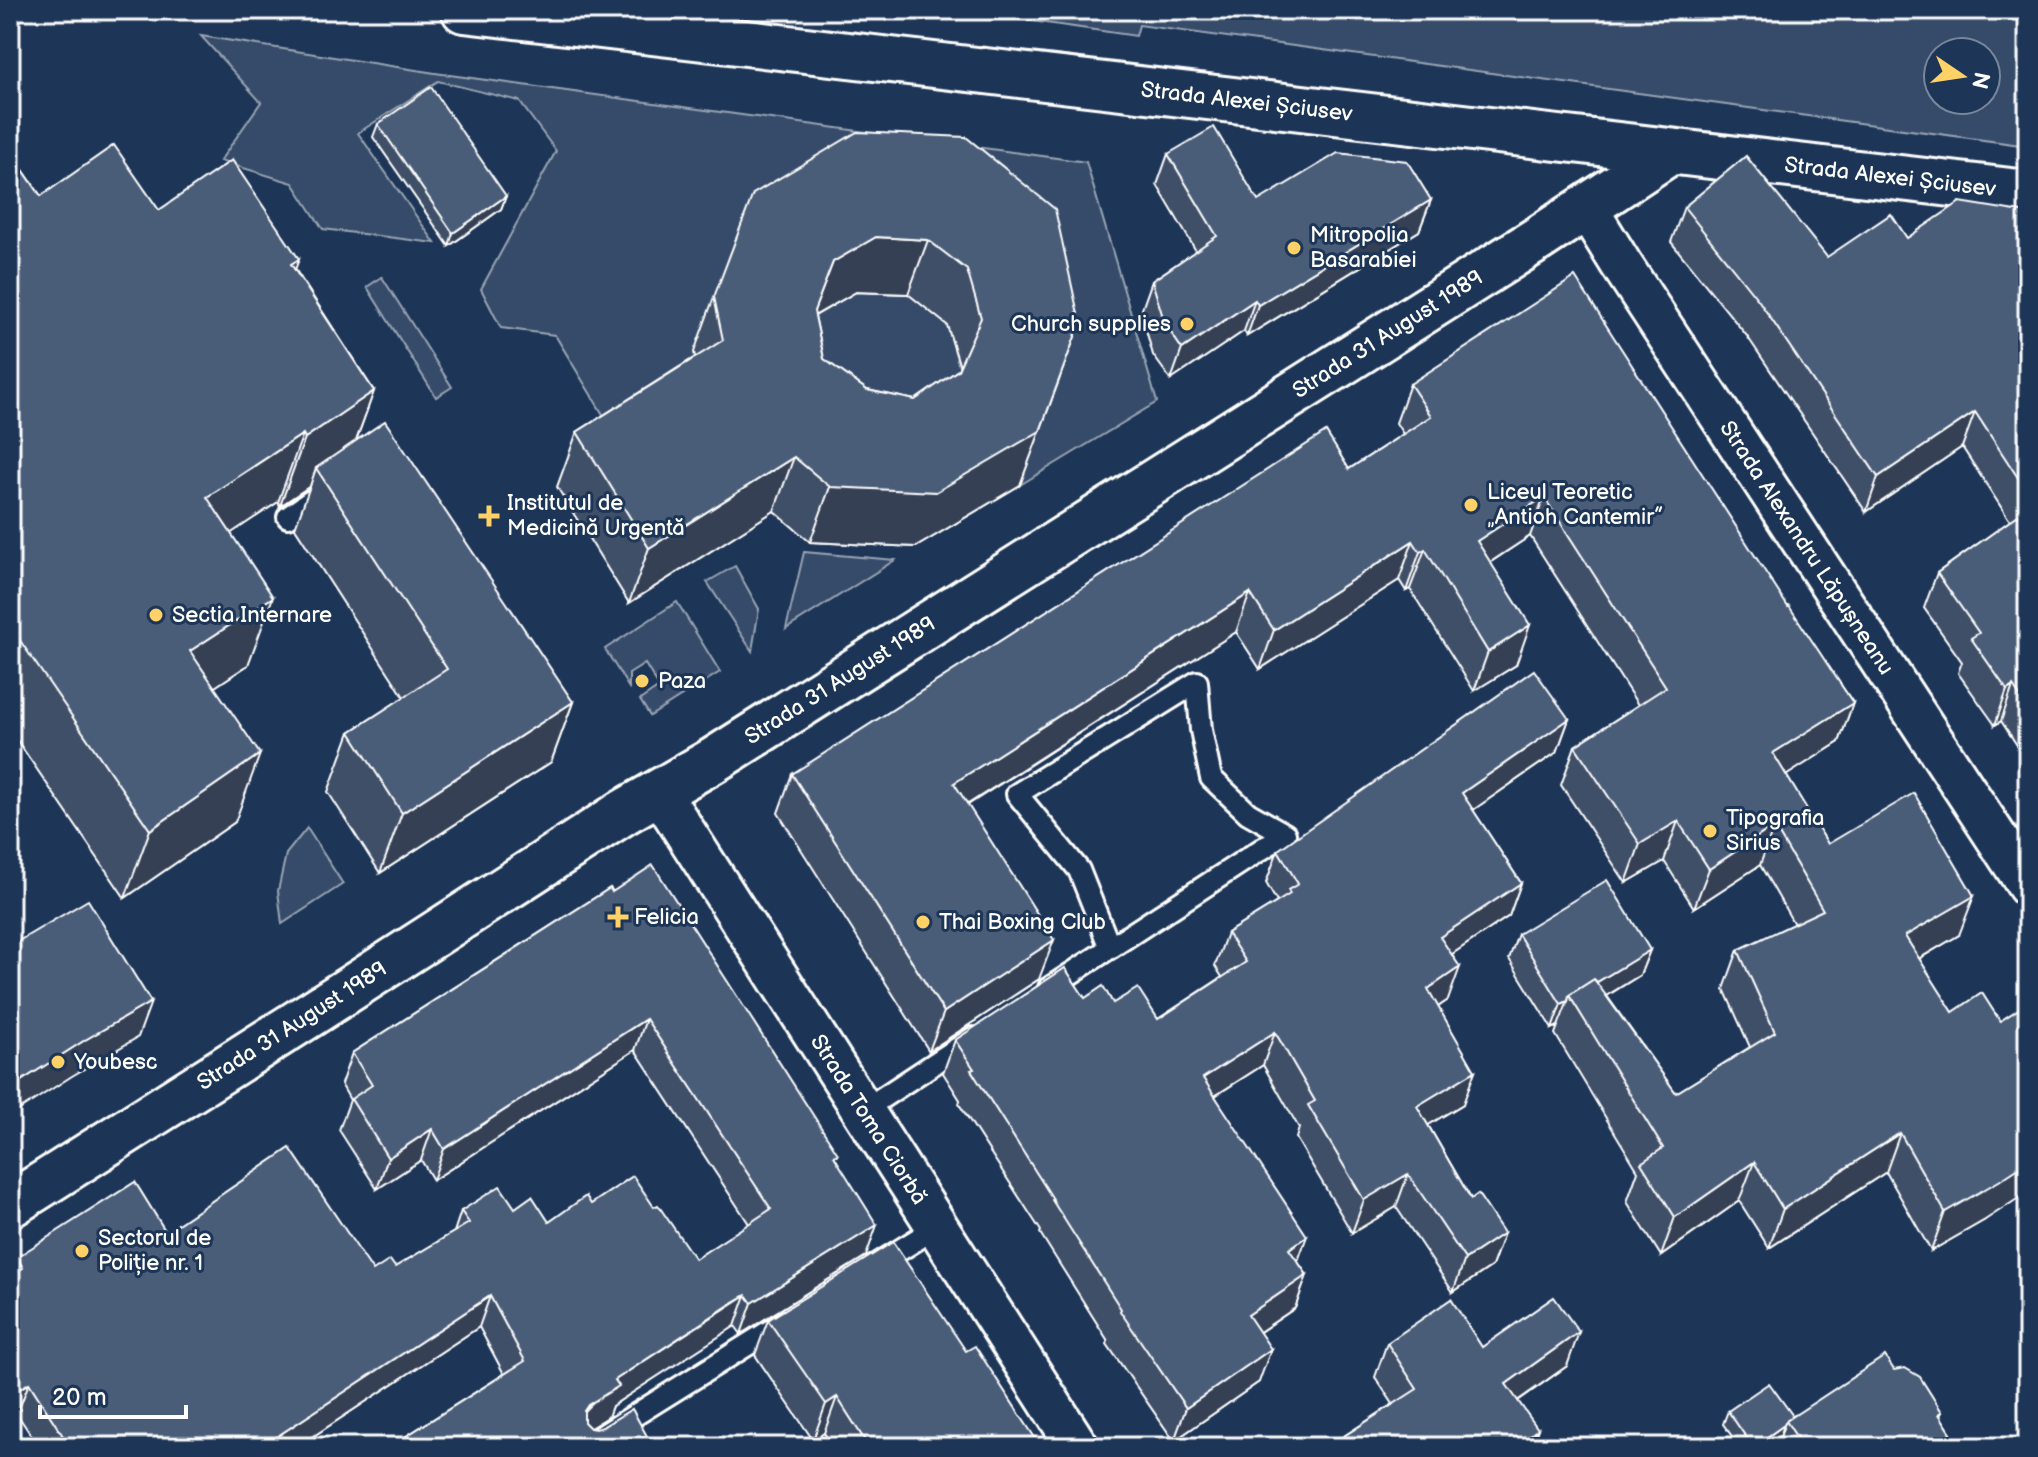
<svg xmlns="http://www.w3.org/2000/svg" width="2038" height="1457" font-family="'Balsamiq Sans',sans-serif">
<rect width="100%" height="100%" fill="#1d3557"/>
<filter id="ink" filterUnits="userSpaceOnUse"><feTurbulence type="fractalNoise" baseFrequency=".0125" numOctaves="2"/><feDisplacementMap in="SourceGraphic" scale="16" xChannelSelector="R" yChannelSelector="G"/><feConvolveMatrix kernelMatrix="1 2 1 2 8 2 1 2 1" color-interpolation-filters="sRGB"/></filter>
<g filter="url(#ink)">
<g fill="#364b69" stroke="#9aa5b4" stroke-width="2" fill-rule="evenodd">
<path d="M956,10h1072v136l-889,-121 -3,11zM1938,52h48v48h-48z"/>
<path d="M201,36l234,37 651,89 71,240 -137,83 40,-107 -222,-191 -130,233 -86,26 -67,-111 -54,-7 -20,-39 75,-138 -37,-50 -81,-20 -80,52 77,110 -112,-14 -30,-46 -73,-22 41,-59z"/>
<path d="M382,277l70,110 -16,10 -69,-110z"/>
<path d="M856,292l53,2 38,31 14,48 -23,52 -134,-12 10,-97z"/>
<path d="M804,552l91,8 -109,69z"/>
<path d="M735,566l24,43 -7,42 -45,-69z"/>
<path d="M677,602l43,70 -70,44 -10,-16 19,-13 -14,-23 -16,10v14l-24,-39z"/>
<path d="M307,828l36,56 -61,40 -4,-33 8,-37z"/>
</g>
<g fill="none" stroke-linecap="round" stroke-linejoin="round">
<g stroke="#fff" stroke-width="26">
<g id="service">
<path d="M288,517l36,-25"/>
<path d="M1049,988l61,-40 -31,-78 -62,-76 180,-112 4,48 10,48 37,35 37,21 -175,114"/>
<path d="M862,1111l111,-73"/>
<path d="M876,1265l61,-38"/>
<path d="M584,1447l200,-125"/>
</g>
</g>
<g stroke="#fff" stroke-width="46">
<g id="minor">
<path id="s1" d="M1586,207l35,57 407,622"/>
<path id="s2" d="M656,793l13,14 7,11 402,629"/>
</g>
</g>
<g stroke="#fff" stroke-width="50">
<g id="tertiary">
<path id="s3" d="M10,1205l304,-193 310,-200 90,-52 824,-521 132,-87"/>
</g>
</g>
<g stroke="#fff" stroke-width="50">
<g id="primary">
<path id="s4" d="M464,10l1564,183"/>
</g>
</g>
<use href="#service" stroke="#1d3557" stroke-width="20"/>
<use href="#minor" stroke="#1d3557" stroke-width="40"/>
<use href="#tertiary" stroke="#1d3557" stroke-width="44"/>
<use href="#primary" stroke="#1d3557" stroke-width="44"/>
</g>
<g fill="#405068" stroke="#fff" stroke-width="2" fill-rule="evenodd">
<path d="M378,124l128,72 -5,13 -52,37 -76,-109z"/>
<path d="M966,137l54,348 -104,62 -106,-5 -36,-31 -145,92 -72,-116 20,-55 118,-75 -1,-5 20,-55zM856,292l52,2 39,31 13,42 -2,3 -43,30 -48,-10 -43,-31 -9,-43z"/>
<path d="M10,151l31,45 118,14 136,59 79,122 -18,50 217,261 -22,60 -171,111 -52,-81 22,-60 54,-35 -109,-169 15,-42 -30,20 -2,-4 -47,31 17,132 -34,22 21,135 -110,76 -115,-168z"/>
<path d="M1168,154l90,47 173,-1 -12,31 -172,105 -3,-5 -73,49 -18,-25 -12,-43 11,-31 44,-30 -39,-66z"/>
<path d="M1684,207l143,50 80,-19 121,-25v549l-27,-41 -6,4 -37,-52 4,-11 -38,-54 13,-35 73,-52 -48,-74 -96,65 -119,-176 -76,-94z"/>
<path d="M1410,384l378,223 65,96 -14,39 -53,33 42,69 131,91 -40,24 66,261 -54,31 -45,-79 -117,76 -30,-47 -78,55 -34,-54 11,-31 -83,-137 3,-8 -6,3 -43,-70 9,-25 132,16 -10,25 -33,21 69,97 74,-46 -26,-58 14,-39 56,-26 -34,-59 -66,43 -30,-47 -38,22 -65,-98 14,-39 63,-41 -108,-169 -39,26 25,103 -42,26 -64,-102 -4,2 -7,-11 -139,89 -24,-37 -268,173 71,174 -110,72 -151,-238 14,-39 557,-305 54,-35 -7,-11z"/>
<path d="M1569,719l-12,33 -84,58 48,73 -12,33 -57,38 -4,46 -10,7 25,97 -35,21 43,74 33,34 -12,33 -39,26 -57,-85 -44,26 -56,-95 3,-10 -36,-63 -48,31 83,166 9,13 -12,33 -35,24 -1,50 -85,59 -67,-97 1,-3 -68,-108 1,-2 -82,-127 1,-4 -17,-27 12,-33 130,-42 28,5 45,16 64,-42 -7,-11 12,-33 50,-31 -11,-19 12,-33z"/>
<path d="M610,888l226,271 30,97 -125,78 -6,-8 -15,8 -108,72 -4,11 -18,11 58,10 -259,9 115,-73 -25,-47 -182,120h-258l-22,-33 -7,-138 7,-19 149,-25 207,39 22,-4 59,-35 7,-21 54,-3 34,14 42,-18 63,3 41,52 54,-35 -114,-174 -202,130 -12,-20 -44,29 -38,-59 11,-30 -9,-16 11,-31z"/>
<path d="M768,1320l198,31 75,96h-208l-9,-14 -11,7 -58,-85z"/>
<path d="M1387,1343l95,4 85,19 -49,35 16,43 -1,3h-206l66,-43 -18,-27z"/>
<path d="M1894,1370l48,42 -2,4 20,31h-184l4,-10 -14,10h-26l-17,-23 5,-13 65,5z"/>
</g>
<g fill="#344155" stroke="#fff" stroke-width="2">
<path d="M506,196l-5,13 -52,37 4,-13z"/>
<path d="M1431,200l-12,31 -172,105 11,-31z"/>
<path d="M876,237l52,3 -20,54 -52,-2 -42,24v-5l19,-49z"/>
<path d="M299,259l-25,68 17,-63z"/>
<path d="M1255,300l-11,31 -73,49 11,-31z"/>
<path d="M1080,323l-60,162 -104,62 -106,-5 20,-55z"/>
<path d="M374,391l-25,69 -33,8 -6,18 -30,20 25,-68z"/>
<path d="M1975,412l-13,35 -96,65 12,-35z"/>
<path d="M303,434l-25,68 -96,64 25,-69z"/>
<path d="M794,457l-20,54 -145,92 20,-55z"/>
<path d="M1544,497l-14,39 -67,44 14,-39z"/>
<path d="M1413,541l-14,39 -139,89 14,-39z"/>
<path d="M1425,549l-15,40 -4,2 14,-39z"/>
<path d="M1250,593l-14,39 -296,190 14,-39z"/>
<path d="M273,597l-25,68 -83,55 25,-69z"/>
<path d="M1530,625l-14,40 -42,26 14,-39z"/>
<path d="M2013,686l-12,35 -6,4 12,-35z"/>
<path d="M573,702l-22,60 -171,111 22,-60z"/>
<path d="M1853,703l-14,39 -80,51 14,-40z"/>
<path d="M1569,719l-12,33 -107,74 12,-33z"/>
<path d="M260,754l-25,68 -110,76 25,-68z"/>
<path d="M1678,821l-14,40 -38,22 14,-39z"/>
<path d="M1774,826l-14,39 -66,43 15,-39z"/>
<path d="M1521,883l-12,33 -81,54 12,-33z"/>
<path d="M1974,896l-15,39 -68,40 14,-39z"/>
<path d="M1054,940l-15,39 -110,72 15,-39z"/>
<path d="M1650,950l-10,25 -60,37 -9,-14z"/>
<path d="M1460,967l-12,33 -32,22 12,-33z"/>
<path d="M1568,1001l-10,25 -6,3 9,-25z"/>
<path d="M151,1002l-13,35 -66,39 -62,40v-28l75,-48z"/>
<path d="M646,1019l-11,31 -202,130 11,-31z"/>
<path d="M1275,1032l-12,33 -72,46 12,-33z"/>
<path d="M1475,1071l-12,33 -58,35 12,-33z"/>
<path d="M432,1129l-11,31 -44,29 11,-31z"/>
<path d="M1900,1133l-14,39 -117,76 14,-39z"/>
<path d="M1754,1162l-15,39 -78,55 14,-39z"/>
<path d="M2028,1162v30l-43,28 -54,31 14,-39z"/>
<path d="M1408,1174l-12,33 -44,26 12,-33z"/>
<path d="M877,1225l-11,31 -125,78 11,-31z"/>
<path d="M1504,1233l-12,33 -39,26 12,-33z"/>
<path d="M1307,1236l-12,33 -6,-20z"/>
<path d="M1307,1275l-12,33 -59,40 12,-33z"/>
<path d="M746,1295l-11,31 -123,80 -4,11 -31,19 7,-25 31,-31z"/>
<path d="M490,1296l-11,31 -182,120h-36z"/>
<path d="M1579,1332l-12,34 -74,52 13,-34z"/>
<path d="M1271,1349l-12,33 -85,59 12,-33z"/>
<path d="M29,1383l-12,31 -7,5v-24z"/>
<path d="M837,1397l-13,36 -11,7 13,-36z"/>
<path d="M1784,1425l-4,12 -14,10h-13z"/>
<path d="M1538,1429l-6,17 2,-2 -1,3h-8l4,-11z"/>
</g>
<g fill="#4a5d79" stroke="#fff" stroke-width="2" fill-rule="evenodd">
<path d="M431,87l75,109 -53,37 -75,-109z"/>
<path d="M1214,127l44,74 80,-48 69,8 24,39 -173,105 -3,-5 -73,49 -17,-25 -13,-43 65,-45 -49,-82z"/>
<path d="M857,132l109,5 89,72 25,114 -40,108 -104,61 -106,-5 -36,-30 -145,91 -72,-116 146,-92 -9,-43 39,-103zM876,237l52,3 39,30 14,48 -23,52 -43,30 -48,-10 -43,-31 -10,-48 19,-49z"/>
<path d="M114,145l45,65 73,-50 67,99 -8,5 83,127 -69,47 -2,-4 -96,63 66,100 -83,54 70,103 -110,76 -140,-204v-475l31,45z"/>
<path d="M1746,156l81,101 64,-43 16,24 53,-36 68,11v280l-53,-81 -97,65 -119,-176 -75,-94z"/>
<path d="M1575,277l213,330 1,-1 64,97 -80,50 55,91 86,-51 60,103 -69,40 48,76 29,-19 18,28 28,-18v159l-29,19 -54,31 -45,-79 -117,76 -29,-47 -79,55 -34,-54 22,-15 -94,-153 25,-16 82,114 99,-61 -37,-82 85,-40 -49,-84 -65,43 -31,-48 -38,23 -65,-98 91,-59 -122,-190 -67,44 53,84 -42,27 -63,-103 -5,3 -7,-11 -139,89 -24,-37 -296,190 100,157 -110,72 -152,-238 534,-342 23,37 82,-53 -21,-32z"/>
<path d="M385,421l188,281 -171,111 -52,-81 97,-63 -131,-201z"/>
<path d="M2028,508v200l-15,-22 -6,4 -36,-52 8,-5 -42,-60z"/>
<path d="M1534,670l35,49 -107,74 59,90 -81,54 20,30 -32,22 47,82 -58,35 54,93 7,-5 26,39 -39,26 -57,-85 -44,26 -56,-95 7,-4 -40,-69 -72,46 104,158 -18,13 18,26 -59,40 23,34 -85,59 -66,-97 1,-2 -69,-109 1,-1 -82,-129 3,-1 -19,-29 110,-72 20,30 18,-12 10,17 25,-15 20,31 88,-57 -19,-29 63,-39 -2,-4 10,-6 -20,-34z"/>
<path d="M653,865l185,289 -4,2 43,69 -125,78 -6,-8 -14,8 -117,77 4,6 -31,19 -4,6v11l6,6 6,1 6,-2 30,-18 16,29 27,9h-286l136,-86 -35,-65 -229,151h-191l-41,-64 -19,12v-119l13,-8 -6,-11 118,-75 31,50 124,-84 83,123 17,-11 5,7 74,-44 -8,-12 39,-25 15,22 17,-12 17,26 37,-26 5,8 42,-28 21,31 4,-2 37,54 76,-50 -125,-190 -202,130 -12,-20 -44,29 -37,-59 21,-14 -20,-32 258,-165 2,4z"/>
<path d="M1607,880l43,70 -53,32 -3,-3 -25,16 -1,6 -7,3 -43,-70z"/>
<path d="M88,900l63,102 -66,38 -75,48v-142z"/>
<path d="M893,1242l73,109 9,-5 66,101h-172l-32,-50 -11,7 -58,-84z"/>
<path d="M1554,1297l25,35 -73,52 32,45 -9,7 5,8 -4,3h-203l90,-58 -30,-46 64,-44 31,48z"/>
<path d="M1885,1356l9,14 11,-2 15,9 22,35 -3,2 21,33h-157l-17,-26z"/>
<path d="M1769,1383l24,33 -7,5 -2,4 -31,22 -25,-36z"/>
<path d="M705,1441l3,6h-14z"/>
</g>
</g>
<g fill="#ffd166" stroke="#1d3557" stroke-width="3">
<circle cx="1294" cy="248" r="8"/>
<circle cx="1187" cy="324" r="8"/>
<circle cx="1471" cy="505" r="8"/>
<path d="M485 504h8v8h8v8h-8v8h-8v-8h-8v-8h8z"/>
<circle cx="156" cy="615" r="8"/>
<circle cx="642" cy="681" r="8"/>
<circle cx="1710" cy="831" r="8"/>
<path d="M614 905h8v8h8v8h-8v8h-8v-8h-8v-8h8z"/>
<circle cx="923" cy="922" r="8"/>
<circle cx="58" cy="1062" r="8"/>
<circle cx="82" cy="1251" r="8"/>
</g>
<g text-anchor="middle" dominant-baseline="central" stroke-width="6" stroke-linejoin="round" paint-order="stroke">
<g font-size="22" fill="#fff" stroke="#1d3557">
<text stroke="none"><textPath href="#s4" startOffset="788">Strada Alexei Șciusev</textPath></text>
<text stroke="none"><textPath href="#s4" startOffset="1436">Strada Alexei Șciusev</textPath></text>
<text stroke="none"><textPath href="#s3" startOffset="1630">Strada 31 August 1989</textPath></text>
<text stroke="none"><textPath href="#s1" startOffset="406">Strada Alexandru Lăpușneanu</textPath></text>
<text stroke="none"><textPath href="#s3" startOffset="982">Strada 31 August 1989</textPath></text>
<text stroke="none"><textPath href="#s3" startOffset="334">Strada 31 August 1989</textPath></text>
<text stroke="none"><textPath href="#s2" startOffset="390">Strada Toma Ciorbă</textPath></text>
</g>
<g font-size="22" fill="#fff" stroke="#1d3557" text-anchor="start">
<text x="1310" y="235">Mitropolia<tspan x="1310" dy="25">Basarabiei</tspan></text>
<text x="1171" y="324" text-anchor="end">Church supplies</text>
<text x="1487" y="492">Liceul Teoretic<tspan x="1487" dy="25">„Antioh Cantemir”</tspan></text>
<text x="507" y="503">Institutul de<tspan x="507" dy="25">Medicină Urgentă</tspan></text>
<text x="172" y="615">Sectia Internare</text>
<text x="658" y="681">Paza</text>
<text x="1726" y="818">Tipografia<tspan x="1726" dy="25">Sirius</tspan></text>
<text x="634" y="917">Felicia</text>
<text x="939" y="922">Thai Boxing Club</text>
<text x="74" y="1062">Youbesc</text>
<text x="98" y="1238">Sectorul de<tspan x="98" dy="25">Poliție nr. 1</tspan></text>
</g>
</g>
<rect width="2038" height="1457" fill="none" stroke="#1d3557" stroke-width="40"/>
<rect x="20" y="20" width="1998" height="1417" fill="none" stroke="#fff" stroke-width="3" filter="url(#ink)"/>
<g transform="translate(1962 76) rotate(103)"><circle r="38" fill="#1d3557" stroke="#77869a" stroke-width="2"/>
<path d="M0-6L14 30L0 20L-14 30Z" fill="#ffd166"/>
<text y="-12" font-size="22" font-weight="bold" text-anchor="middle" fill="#ffffff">N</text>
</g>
<path d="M40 1405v12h146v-12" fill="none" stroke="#ffffff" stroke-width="4"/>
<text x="52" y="1405" font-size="24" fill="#ffffff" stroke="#1d3557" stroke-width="6" paint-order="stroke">20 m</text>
</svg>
